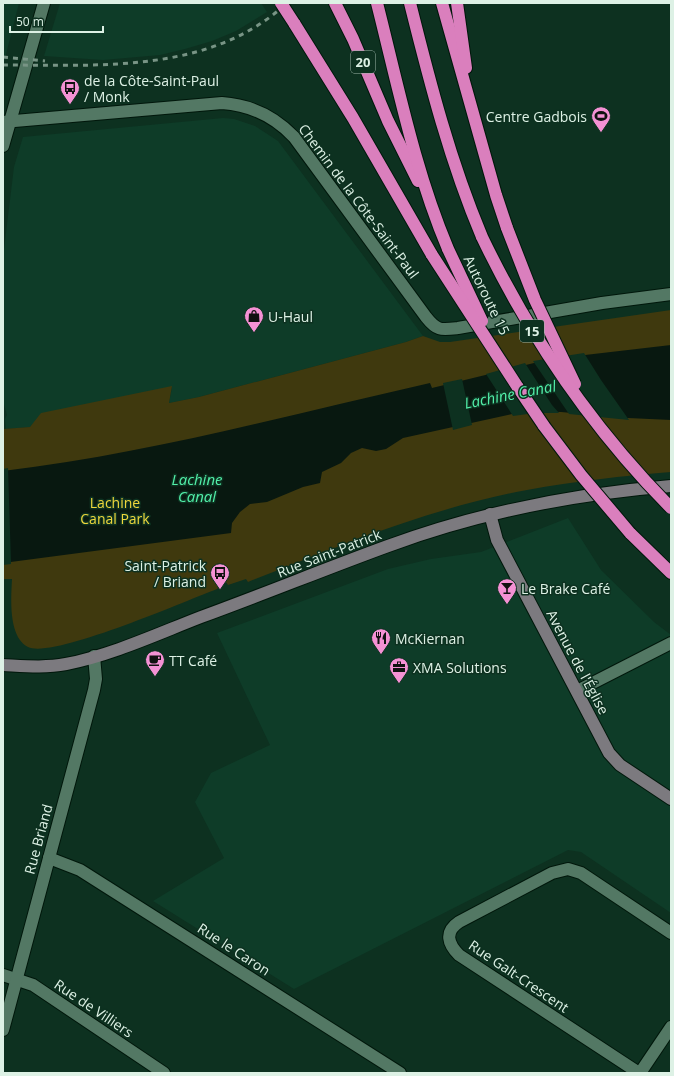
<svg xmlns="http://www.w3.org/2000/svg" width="674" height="1076" font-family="'Open Sans',sans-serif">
<rect width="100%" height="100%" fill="#0d3120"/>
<g fill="#0e3c28">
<path d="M3,3h16l-16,63z"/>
<path d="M60,3h201l6,9 -31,19 -24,10 -27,8 -25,6 -57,5 -59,-4z"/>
<path d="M223,118l11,1 21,7 23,15 145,195 -17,6 -207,55 -30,6 3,-16 -142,40 -24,2 -1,-10 2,-4 -4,-14 1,-152 10,-82 9,-30z"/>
<path d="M568,518l33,52 53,52 17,13v278l-90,-61 -13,-2 -274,139 -141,-88 71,-43 -29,-56 16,-29 59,-28 -53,-112 171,-64 43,-10 50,-7z"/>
</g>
<path fill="#3f390e" d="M671,310v162c-48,4 -96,9 -144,18 -97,18 -188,56 -279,92l-2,-3 -18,6 -2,-3 -7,2 1,2 -3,3c-32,12 -164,70 -189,58 -20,-10 -17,-49 -16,-68h-9v-150l27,-2 11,-14 131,-27 -3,17 30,-6 207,-55 17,-6 17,6h10z"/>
<path fill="#081810" d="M671,345v75l-43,-2 -67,-6 -27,-1 -22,3 -109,24 -17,11 -10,2 -14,-3 -11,5 -10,10 -19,9 -2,11 -17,4 -36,15 -17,2 -10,8 -8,11 -1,10 -228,30v-92c145,-17 285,-56 427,-88l2,5 102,-25 51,-8z"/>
<g fill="#0d3120">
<path d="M584,353l17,27 28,40 -60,-6 -36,-53z"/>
<path d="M525,363l27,42 7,8h-24l-22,3 -27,-42z"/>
<path d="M462,379l10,46 -19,5 -10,-47z"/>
<path d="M8,468l3,96 -8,1v-96z"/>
</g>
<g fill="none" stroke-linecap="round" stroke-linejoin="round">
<g stroke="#00170b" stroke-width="14">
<g id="minor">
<path d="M3,122l219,-19c29,2 52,13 72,34l132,180c11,14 15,13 32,11l144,-25 69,-9"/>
<path d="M577,691l94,-48"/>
<path d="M49,858l31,12 320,203"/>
<path d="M3,975l30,10 131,88"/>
<path d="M3,1030l91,-340 2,-11 -2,-23"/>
<path d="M639,1073l-180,-118c-11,-11 -15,-23 0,-33l93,-49 16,-4 13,4 90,60"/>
<path d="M640,1073l31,-46"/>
</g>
</g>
<g stroke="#00170b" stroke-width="14">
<path id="tertiary" d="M3,146l41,-143"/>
</g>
<g stroke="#00170b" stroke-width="14">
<g id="secondary">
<path d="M490,514l7,26 112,213 11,12 51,34"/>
<path d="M3,665c21,1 42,3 63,-1 46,-9 91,-30 135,-47 63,-23 124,-48 187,-71 92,-34 185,-52 283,-60"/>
</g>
</g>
<g stroke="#00170b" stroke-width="14">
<g id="motorway">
<path d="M335,3l18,36 35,82 30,60"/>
<path d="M377,3c21,83 38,168 71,246"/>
<path d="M410,3c20,80 40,158 72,234"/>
<path d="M442,3l54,192 11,33"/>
<path d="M457,3l9,65"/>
<path d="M294,23l59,95 79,137"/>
<path d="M517,386l27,40"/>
<path d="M630,533l41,40"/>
</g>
</g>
<use href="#minor" stroke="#537864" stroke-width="12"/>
<use href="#tertiary" stroke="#537864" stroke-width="12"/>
<use href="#secondary" stroke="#7c7a7f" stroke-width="12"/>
<use href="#motorway" stroke="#da7fbd" stroke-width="12"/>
<g stroke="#789485" stroke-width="3" stroke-dasharray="5 5" stroke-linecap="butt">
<path d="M3,57l42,4"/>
<path d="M3,65c97,0 207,9 284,-62"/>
</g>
<g stroke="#00170b" stroke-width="14" stroke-linecap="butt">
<g id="motorway-bridge">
<path d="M281,3l13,20"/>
<path d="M507,228l28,72 40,84"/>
<path d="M482,237c48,100 111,192 189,271"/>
<path d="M448,249l34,72"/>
<path d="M432,255l85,131"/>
<path d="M544,426l37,49 49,58"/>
</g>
</g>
<use href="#motorway-bridge" stroke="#da7fbd" stroke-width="12"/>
</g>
<defs>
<g id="bus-pin" transform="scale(1)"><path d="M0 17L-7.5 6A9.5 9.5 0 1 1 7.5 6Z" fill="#f491d4" stroke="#0d3120"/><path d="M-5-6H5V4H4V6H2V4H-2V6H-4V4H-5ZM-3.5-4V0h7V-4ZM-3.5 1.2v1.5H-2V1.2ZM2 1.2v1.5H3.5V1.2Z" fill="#111"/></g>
<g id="stadium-pin" transform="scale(1)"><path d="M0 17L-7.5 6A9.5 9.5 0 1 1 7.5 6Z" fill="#f491d4" stroke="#0d3120"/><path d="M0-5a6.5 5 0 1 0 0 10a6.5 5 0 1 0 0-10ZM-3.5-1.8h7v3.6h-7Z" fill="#111"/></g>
<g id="shop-pin" transform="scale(1)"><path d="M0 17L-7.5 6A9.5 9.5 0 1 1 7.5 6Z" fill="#f491d4" stroke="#0d3120"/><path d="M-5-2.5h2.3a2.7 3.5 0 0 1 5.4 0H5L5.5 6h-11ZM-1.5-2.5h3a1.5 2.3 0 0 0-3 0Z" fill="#111"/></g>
<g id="bar-pin" transform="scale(1)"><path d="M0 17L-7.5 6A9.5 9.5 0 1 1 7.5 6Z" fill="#f491d4" stroke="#0d3120"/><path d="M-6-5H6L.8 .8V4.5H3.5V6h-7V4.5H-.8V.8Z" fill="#111"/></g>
<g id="restaurant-pin" transform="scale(1)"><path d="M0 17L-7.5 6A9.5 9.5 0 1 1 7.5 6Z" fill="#f491d4" stroke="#0d3120"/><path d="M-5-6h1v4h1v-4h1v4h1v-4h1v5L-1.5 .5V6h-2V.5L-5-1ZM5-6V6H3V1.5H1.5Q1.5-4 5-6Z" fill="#111"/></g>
<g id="cafe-pin" transform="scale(1)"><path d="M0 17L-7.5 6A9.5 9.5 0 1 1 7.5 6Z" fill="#f491d4" stroke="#0d3120"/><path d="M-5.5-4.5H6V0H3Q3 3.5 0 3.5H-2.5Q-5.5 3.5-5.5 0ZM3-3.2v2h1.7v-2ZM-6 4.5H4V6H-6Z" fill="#111"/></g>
<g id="office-pin" transform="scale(1)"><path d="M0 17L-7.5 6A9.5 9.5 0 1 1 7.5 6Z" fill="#f491d4" stroke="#0d3120"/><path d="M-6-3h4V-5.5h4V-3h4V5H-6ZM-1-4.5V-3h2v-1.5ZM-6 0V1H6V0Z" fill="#111"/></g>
</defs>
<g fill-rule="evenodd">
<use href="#bus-pin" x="70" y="88"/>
<use href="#stadium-pin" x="601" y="116"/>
<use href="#shop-pin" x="254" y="316"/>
<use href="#bus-pin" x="220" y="573"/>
<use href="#bar-pin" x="507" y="588"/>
<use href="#restaurant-pin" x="381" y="638"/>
<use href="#cafe-pin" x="155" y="660"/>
<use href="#office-pin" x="399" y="667"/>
</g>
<g text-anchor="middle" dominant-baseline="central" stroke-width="3" stroke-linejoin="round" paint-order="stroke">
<g fill="#0d3120" stroke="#9fb7aa" stroke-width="1">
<rect x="351" y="51" width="24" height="22" rx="3"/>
<rect x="520" y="320" width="24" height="22" rx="3"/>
</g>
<g font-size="13" font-weight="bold" fill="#ddf1e5">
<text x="363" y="62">20</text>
<text x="532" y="331">15</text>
</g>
<g font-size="14" fill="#ddf1e5" stroke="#0d3120" text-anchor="start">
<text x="84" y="80">de la Côte-Saint-Paul<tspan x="84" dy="16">/ Monk</tspan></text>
<text x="587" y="116" text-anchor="end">Centre Gadbois</text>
<text x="268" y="316">U-Haul</text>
<text x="206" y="565" text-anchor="end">Saint-Patrick<tspan x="206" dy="16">/ Briand</tspan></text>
<text x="521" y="588">Le Brake Café</text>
<text x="395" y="638">McKiernan</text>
<text x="169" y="660">TT Café</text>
<text x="413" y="667">XMA Solutions</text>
</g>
<g font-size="14" fill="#ddf1e5" stroke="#0d3120">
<text transform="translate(359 201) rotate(53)">Chemin de la Côte-Saint-Paul</text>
<text transform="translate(487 295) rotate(64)">Autoroute 15</text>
<text transform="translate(329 553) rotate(-21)">Rue Saint-Patrick</text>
<text transform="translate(578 662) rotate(62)">Avenue de l'Église</text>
<text transform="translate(38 839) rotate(-75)">Rue Briand</text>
<text transform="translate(234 949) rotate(33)">Rue le Caron</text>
<text transform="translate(519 976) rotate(34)">Rue Galt-Crescent</text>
<text transform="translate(94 1008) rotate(34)">Rue de Villiers</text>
</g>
<g font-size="14" fill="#eed73c" stroke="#0d3120">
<text x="115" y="502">Lachine<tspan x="115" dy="16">Canal Park</tspan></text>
</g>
<g font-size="15" font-style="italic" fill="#52efa9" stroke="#0d3120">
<text transform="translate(510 394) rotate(-11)">Lachine Canal</text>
<text x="197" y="479">Lachine<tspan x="197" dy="17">Canal</tspan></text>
</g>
</g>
<rect width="674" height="1076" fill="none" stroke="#ddf1e5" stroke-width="8"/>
<path d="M10 26v6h93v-6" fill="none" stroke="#ddf1e5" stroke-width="2"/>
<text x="16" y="26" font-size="12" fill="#ddf1e5" stroke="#0d3120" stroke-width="3" paint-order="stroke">50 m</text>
</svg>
